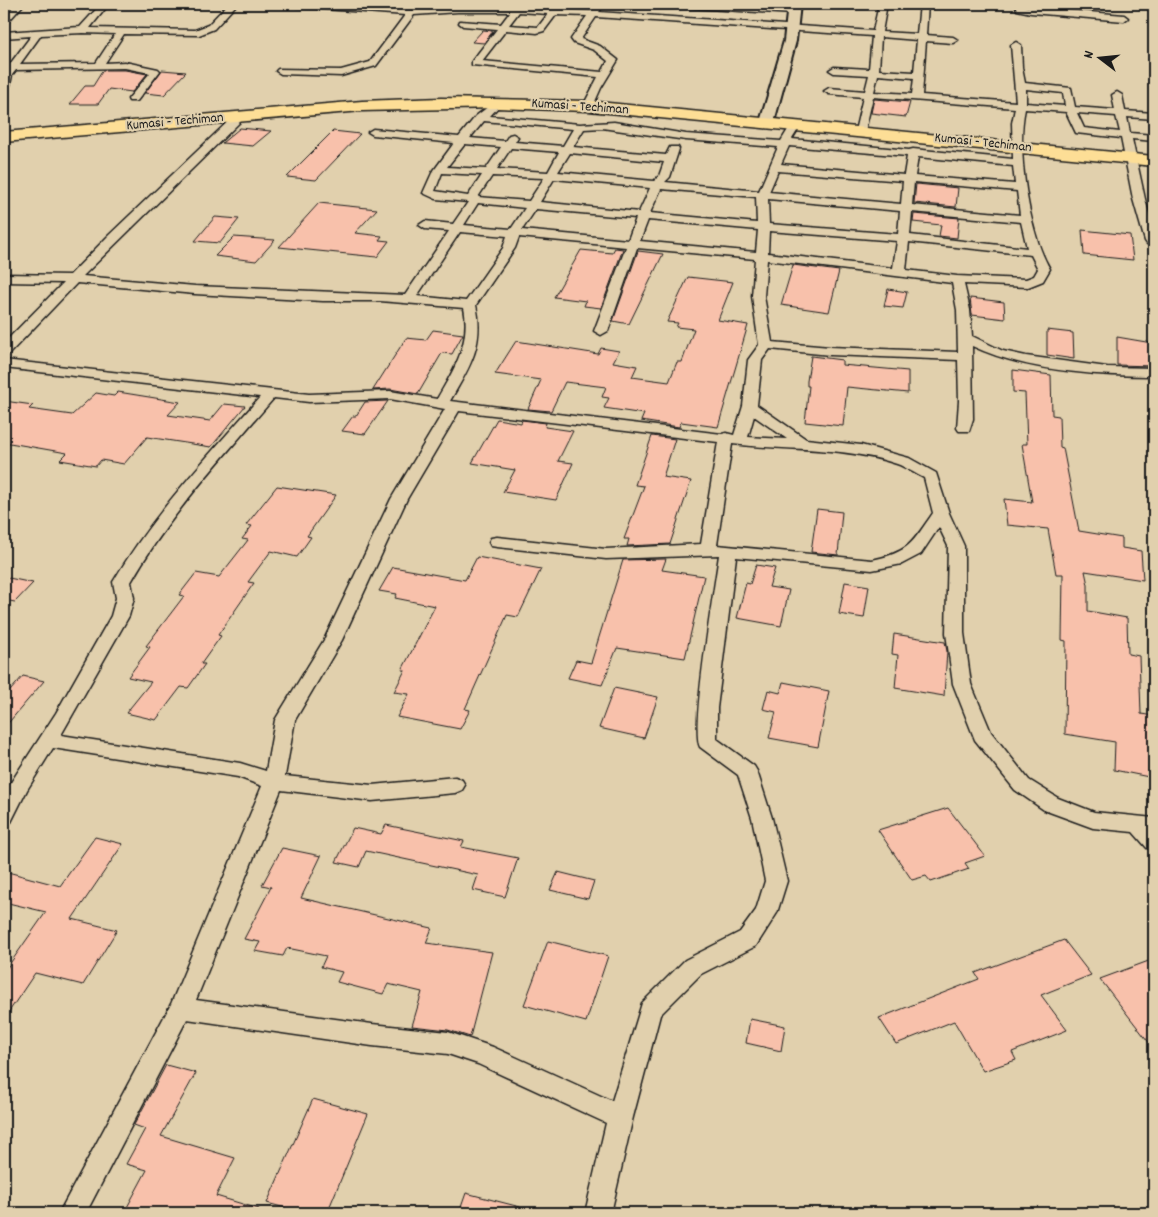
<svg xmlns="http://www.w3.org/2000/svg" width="1158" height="1217" font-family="Dekko,sans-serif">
<rect width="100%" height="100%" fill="#e1d0ad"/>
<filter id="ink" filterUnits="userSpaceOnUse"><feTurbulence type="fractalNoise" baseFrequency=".02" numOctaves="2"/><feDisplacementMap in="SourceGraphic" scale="10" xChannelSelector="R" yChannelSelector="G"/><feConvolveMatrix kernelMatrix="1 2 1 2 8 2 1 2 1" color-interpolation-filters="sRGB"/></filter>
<g filter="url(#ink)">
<g fill="#f8c1ab" stroke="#1c1c1c">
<path d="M483,30l10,1 -9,12 -12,-1z"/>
<path d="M103,70h22l22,4 -15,18 -23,-3 -11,15h-28l15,-18h8z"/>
<path d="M162,70l24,2 -22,23 -19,-2z"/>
<path d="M874,99l36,3 -4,15 -35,-4z"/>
<path d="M240,128l31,3 -18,15 -31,-3z"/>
<path d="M333,131l27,3 -44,46 -29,-3z"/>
<path d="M916,184l42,4 -2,19 -42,-4z"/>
<path d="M319,203l58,6 -22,24 27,3 -3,4 10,1 -12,16 -98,-10z"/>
<path d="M914,214l45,4 -2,20 -18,-2 2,-11 -28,-3z"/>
<path d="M215,217l24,2 -19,24 -25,-2z"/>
<path d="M1082,230l48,5 3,25 -49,-5z"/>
<path d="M234,237l41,3 -19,21 -41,-5z"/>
<path d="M615,248l8,1 -22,59 -17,-2 2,-5 -32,-4 27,-47 31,3z"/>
<path d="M638,251l25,3 -34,70 -16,-3z"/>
<path d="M793,265l46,6 -10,41 -48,-7z"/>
<path d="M688,277l45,5 -15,38 30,5 -30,102 -37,-5 -2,5 -38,-6 3,-7 -40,-6 5,-10 -7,-1 4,-10 -41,-5 -14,29 -23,-2 13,-29 -46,-6 21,-33 82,13 3,-6 18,3 -6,11 24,4 -5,11 37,5 8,-20h5l12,-33 -18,-2 2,-4 -11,-1z"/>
<path d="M888,289l19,3 -4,16 -19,-2z"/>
<path d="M970,298l34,4 1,17 -33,-4z"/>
<path d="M433,330l30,4 -11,20 -10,-1 -24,41 -28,-5 -17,1 33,-52 20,2z"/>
<path d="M1047,330l26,3 1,26 -27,-4z"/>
<path d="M1117,337l35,6 1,23 -36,-1z"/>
<path d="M811,356l31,4v5l66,6v22l-61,-6 -4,39 -38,-4 4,-36h-2v-5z"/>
<path d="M1013,370l38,5 1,40 7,1 1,31 3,1 16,83 43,7v10l19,3 2,29 -58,-9 3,14v26l39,7 1,36 11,2 2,58 13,2v62l-40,-8 1,-28 -50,-8 1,-93 -4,-1 1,-66h-7l-8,-45 -41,-4 -3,-26 28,3 -10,-58h5l-2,-51 -12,-1z"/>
<path d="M118,392l62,10 -12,13 42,6 14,-17 21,2 -34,41 -64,-10 -23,27 -23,-4 -5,6 -36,-6 7,-7 -63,-11v-41l29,4 -4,4 43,6 24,-22 18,3z"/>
<path d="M388,401l-23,33 -23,-3 11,-15h3l9,-14z"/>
<path d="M497,419l24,4 1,-3 24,3 -1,4 28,4 -15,30 15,2 -17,37 -53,-8 12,-22 -43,-7z"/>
<path d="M652,436l23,3 -12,38 28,4 -21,63 -43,2 2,-7h-5l20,-53 -9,-1z"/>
<path d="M277,486l59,9 -29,41 4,1 -14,20 -26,-6 -23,31 6,1 -36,52 3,1 -20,28h4l-17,24 -7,-1 -25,33 -30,-7 25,-31 -23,-5 22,-30 -4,-1 38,-50 -5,-1 17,-22 23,4 29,-37 -6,-1 10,-13 -6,-1z"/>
<path d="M817,509l25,3 -4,43 -27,-3z"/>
<path d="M477,557l64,12 -23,48 -11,-2 -42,94 5,1 -10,19 -63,-12 12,-23 -15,-2 11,-22h-3l33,-64 -40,-8 2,-4 -18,-3 14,-24 72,13z"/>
<path d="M666,559l-4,11 42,6 -19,82 -68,-10 -15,37 -34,-7 8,-18 15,3 32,-103z"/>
<path d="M756,565l19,3 -6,19 20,3 -8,36 -44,-8 9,-35 4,1z"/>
<path d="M4,577l29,6 -18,19 -11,-2z"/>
<path d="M845,582l24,4 -5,32 -25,-4z"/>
<path d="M894,634l51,8 2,9 -3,45 -49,-8 3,-33 -6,-1z"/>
<path d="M23,676l21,5 -40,47v-30z"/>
<path d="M783,682l46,9 -11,56 -49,-9 7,-26 -13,-3 5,-19 12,3z"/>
<path d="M614,688l44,9 -14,41 -45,-10z"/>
<path d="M948,808l37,48 -20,7 4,6 -38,13 -5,-6 -14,4 -34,-50z"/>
<path d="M386,825l78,16 -3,6 57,11 -13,39 -32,-7 5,-15 -112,-24 -7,16 -23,-5 17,-34 28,6z"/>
<path d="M95,837l28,7 -51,75 45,11 -34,55 -48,-12 -31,46v-47l42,-60 -42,-10v-31l56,15z"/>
<path d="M282,848l39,8 -20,42 131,30 -6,15 66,9 -22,85 -22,-7 -36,-4 10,-34 -34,-8 -5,10 -46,-12 5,-10 -21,-5 5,-11 -39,-8 -4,8 -28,-5 5,-9 -16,-3 27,-52 -9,-2z"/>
<path d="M558,872l36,9 -6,18 -38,-9z"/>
<path d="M1064,940l27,35 -50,20 26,35 -55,22 4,8 -33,11 -29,-50 -58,23 -17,-26 100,-39 -4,-6z"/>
<path d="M548,941l60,15 -22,66 -62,-17z"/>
<path d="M1154,959v90l-54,-70z"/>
<path d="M750,1019l35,7 -4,25 -35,-8z"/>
<path d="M166,1065l30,8 -35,63 74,22 -19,38 43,13 -1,4h-134l23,-43 -21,-6 19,-35 -11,-4z"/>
<path d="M313,1099l55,15 -41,99h-23l-37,-10z"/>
<path d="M466,1193l54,14 -1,6h-60z"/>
</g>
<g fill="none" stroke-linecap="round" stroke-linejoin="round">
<g stroke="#1c1c1c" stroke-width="3">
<g id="street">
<path d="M16,4h8l-17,19 -3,1v-8z"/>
<path d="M101,4h8l-19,24 105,2 13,-5 20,-21h9l-23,25 -15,6 -75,-1 -19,29 20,-1 33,7 2,2 -23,30h-8l-1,-2 22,-26 -25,-5 -109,2 -4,5 -2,10h-6v-12l2,-3h-2v-6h6l21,-28 -27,2v-6l76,-5zM83,33l32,1 -19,29 -76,1 21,-29z"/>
<path d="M293,4h33l85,6 47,-4 56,1 3,-3h8l-2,3 68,4 5,-7h4l3,2 -4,6 274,19 6,-27h8l-5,28 35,2 3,-30h8l-2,31 27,2 5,3 -5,3 -27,-2 -4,54 94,7 -5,-57 5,-3 5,3 1,23 3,15 46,5 4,19 40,3 -3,-15 5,-3 5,3 3,16 29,2v6l-27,-2 3,16 24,2v6l-22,-2 13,60 9,33v12h-7l-2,-3 -12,-42 -12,-61 -45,-5 -10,-21 -41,-3c-9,40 4,125 25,160l-7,12 -15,6 -64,-3 6,26 2,26 31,15 23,5 81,11 47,1v8c-57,0 -130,-5 -182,-30l1,73 -4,12h-10l-2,-3 2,-27 -1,-41 -128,-5 -60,-6 -8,11 -5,45 49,34 55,6 48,13 27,15 13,40 15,33v87l7,51 20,48 38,48 29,18 36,14 60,6v32l-7,-2 -14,-16 -40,-4 -49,-18 -29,-20 -40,-50 -22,-56 -7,-51 2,-87 -9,-19 -18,27 -19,10 -30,6 -136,-13 -19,151v31l37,27 3,5 15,47 15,63 -10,32 -21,33 -55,28 -41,41 -27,102 -22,96h-26l21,-90 -128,-59 -30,-10 -76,-8 -185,-27 -101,194h-27l112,-209 91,-218 -24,-9 -185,-29 -26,42 -16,32 -7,2v-28l4,-9 48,-74 55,-97 5,-18 -3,-16c40,-68 95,-126 147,-185l-256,-29v-8l305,34 81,-3 47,8c17,-29 34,-56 27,-91l-84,-7h-57l-128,-7 -118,-11 -68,71 -5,1v-12l59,-60 -59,-1v-8l66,1 38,-39 128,-122 4,-1 5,3 -1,2 -161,158 112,10 210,9 44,-64 -24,-2 -6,-4 6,-4 28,3 15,-22 -32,-3 -13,-6 9,-20 22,-30 -81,-8 -5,-3 5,-3 86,8 17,-21 21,-16 5,3 -12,13 90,8 34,-2 72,12 95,7 11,-18 4,-1 5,3 -9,14 117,11 4,-1 100,10 -1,-36 3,-15 -142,-11 -8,34 -5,3 -5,-3 8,-34 -34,-3 -5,-3 5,-3 36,3 4,-16 -35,-2 -5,-3 5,-3 35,2 3,-33 -276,-19 -15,22 19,7 18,14 -17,28 -8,18 -5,3 -5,-3 15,-29 -126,-12v-4l25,-32 -34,-3 -4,-3 1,-2 41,3 9,-12h-52l-44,3 -38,51 -35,10 -60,-2 -5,-3 2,-2 63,1 29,-8 35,-47 -108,-8zM519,12l29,2 -10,13 -29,-2zM556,15l31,1 -16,23 3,4 20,7 14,11 -6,11 -120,-11 24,-31 31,3 7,-2zM881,37l36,3 -3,32 -35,-2zM878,75l36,3 -2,16 -38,-2zM1026,89l37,4 2,13 -39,-3zM1077,113l39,3 4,16 -36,-4zM484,121l89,8 -10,17 -48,-4 3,-5 -5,-3 -4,1 -4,6 -35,-3zM602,128l84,12 92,7 -19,44 -94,-9 5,-5 9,-28 -1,-2h-8l-4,8 -93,-8 11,-18zM465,144l36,3 -15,22 -39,-2zM789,146l118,10 -3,19 -123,-11zM511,148l48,4 -11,20 -51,-3zM570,153l94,9 -5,14 -5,5 -96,-9zM918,157l95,9 2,18 -100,-8zM778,171l125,10 -2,23 -132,-12zM442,173l40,2 -14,21 -33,-5zM492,176l52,2 -15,23 -51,-4zM554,179l96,9 -11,24 -99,-10zM914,182l103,9 3,24 -108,-10zM661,189l95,8 1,26 -107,-10zM768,199l132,12 -2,23 -129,-10zM478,203l47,5 -14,21 -47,-4zM536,209l100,9 -8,22 -106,-10zM912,212l109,10 6,26 -117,-13zM648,220l110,10 -2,22 -116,-11zM769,231l128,10 -4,27 -125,-15zM460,232l47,4 -4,12 -37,53 -49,-5zM519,237l107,10 -32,84 7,4 7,-4 29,-83 118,11 -3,37 7,49 -11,15 -5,46 -9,29 -8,-2 -4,1 -272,-33c19,-33 35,-56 26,-96l39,-57zM909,242l122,13 7,14 -4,7 -8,3 -69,-3 -51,-6zM767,260l185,23 5,27 1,42 -128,-5 -58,-5 -8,-46zM274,398l35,4 81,-3 55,10 -54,90 -67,141 -49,80 -9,51 -26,-8 -179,-28 68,-119 5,-18 -3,-16c38,-67 92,-125 143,-184zM459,411l259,31 -17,102 -95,5 -109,-12 -6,1 -2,4 2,4 6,1 109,12 113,-4c-4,29 -29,175 -19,192l38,28 14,43 13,63 -9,29 -16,22 -55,28 -43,43 -30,98 -119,-54 -45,-15 -76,-8 -176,-24 85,-210 91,11 83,-8 7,-3 3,-5 -3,-5 -7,-3 -83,8 -87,-9 10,-56 47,-80 65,-141zM754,416l33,23 -39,-2zM732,444c56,7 111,2 165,20 9,3 18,10 27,14l9,35c-21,30 -23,39 -61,47l-155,-15z"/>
<path d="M687,4l106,4 4,3 -4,3 -103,-6 -3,-1z"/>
<path d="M1015,4h8l1,2 7,1 93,8 4,3 -4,3 -93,-8 -14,-3z"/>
</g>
</g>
<g stroke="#1c1c1c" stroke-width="4">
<path id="secondary" d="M788,4h12l-4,37 -22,81 -2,3h-10l-2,-3 24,-81z"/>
</g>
<g stroke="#1c1c1c" stroke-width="3">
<path id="highway" d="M441,98l147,3 566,55v10l-566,-55 -91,-3 -135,3 -358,31v-10l358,-31z"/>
</g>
<use href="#street" fill="#e1d0ad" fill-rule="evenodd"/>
<use href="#secondary" fill="#e1d0ad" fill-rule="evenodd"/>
<use href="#highway" fill="#fdde96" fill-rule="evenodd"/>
</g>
</g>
<g text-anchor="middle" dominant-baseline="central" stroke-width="4.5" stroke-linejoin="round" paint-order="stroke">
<g font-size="14" fill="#1c1c1c" stroke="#e1d0ad">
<text transform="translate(580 107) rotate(4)">Kumasi - Techiman</text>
<text transform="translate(175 122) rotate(-5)">Kumasi - Techiman</text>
<text transform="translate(983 143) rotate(6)">Kumasi - Techiman</text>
</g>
</g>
<rect width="1158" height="1217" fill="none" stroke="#e1d0ad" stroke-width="20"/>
<rect x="10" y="10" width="1138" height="1197" fill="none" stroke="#1c1c1c" stroke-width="2" filter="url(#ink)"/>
<g transform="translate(1100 58) rotate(286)" stroke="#e1d0ad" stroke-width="4" paint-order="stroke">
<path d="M0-4L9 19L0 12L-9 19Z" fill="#1c1c1c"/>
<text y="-8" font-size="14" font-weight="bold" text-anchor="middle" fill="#1c1c1c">N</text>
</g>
</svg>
